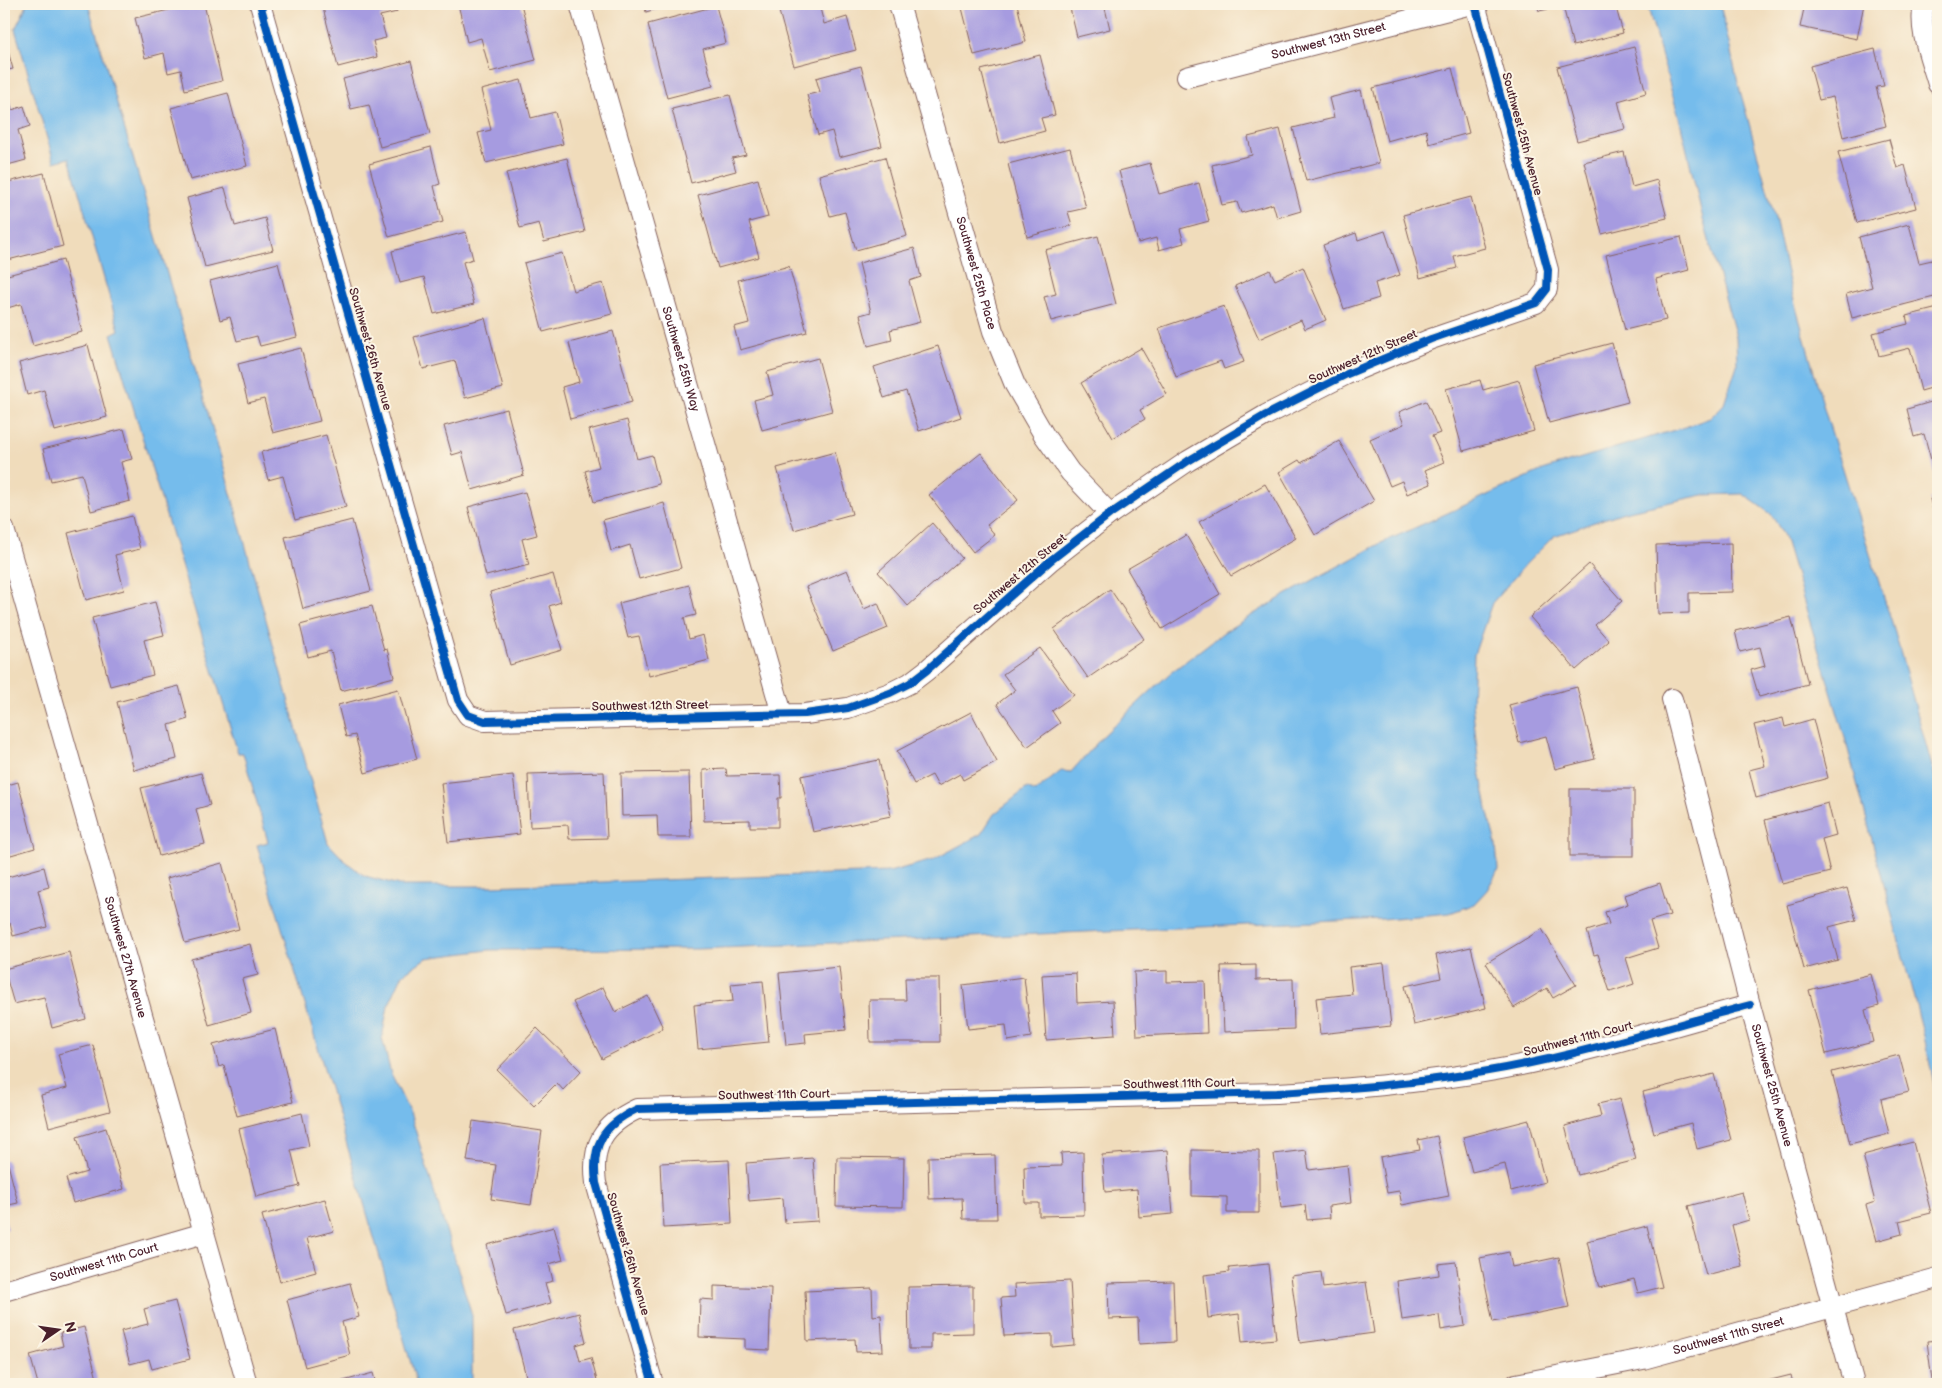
<svg xmlns="http://www.w3.org/2000/svg" width="1942" height="1388" font-family="'Balsamiq Sans',sans-serif">
<rect width="100%" height="100%" fill="#fcf5e5"/>
<filter id="ink" filterUnits="userSpaceOnUse"><feTurbulence type="fractalNoise" baseFrequency=".02" numOctaves="2"/><feDisplacementMap in="SourceGraphic" scale="10" xChannelSelector="R" yChannelSelector="G"/><feConvolveMatrix kernelMatrix="1 2 1 2 8 2 1 2 1" color-interpolation-filters="sRGB"/></filter>
<filter id="wash" filterUnits="userSpaceOnUse"><feTurbulence type="fractalNoise" baseFrequency=".0096" numOctaves="4" result="noise"/><feDisplacementMap in="SourceGraphic" scale="20" xChannelSelector="R" yChannelSelector="G"/><feGaussianBlur stdDeviation="1.12" result="paint"/><feColorMatrix in="noise" values="0 0 0 0 0 0 0 0 0 0 0 0 0 0 0 0 0 1.4 0 .05"/><feComposite in="paint" operator="in"/></filter>
<g filter="url(#wash)">
<rect width="100%" height="100%" fill="#f0dcbb"/>
<path fill="#75bcec" stroke="#606e8c" d="M25,4h63l134,457 106,382 17,18 20,15 38,10h85l401,-14 44,-12 48,-26 13,-20 33,-26 8,4 26,-21 10,1 33,-37 65,-61 55,-42 58,-35 97,-53 166,-75 143,-43 22,-8 14,-14 13,-39 -1,-28 -33,-118 -22,-94 -34,-121h73l18,79 38,139 14,64 36,129 69,218 43,155v315l-14,-67 -79,-298 -61,-202 -13,-22 -28,-20 -40,1 -79,17 -70,24 -28,28 -34,39 -18,52 -2,48 7,63 8,43 9,35 2,26 -11,20 -13,14 -24,9 -67,6 -685,30 -209,1 -63,8 -23,16 -15,32 -6,32 9,36 20,42 61,199v63l2,6h-57l-78,-266 -82,-273 11,-3 -25,-89h-5l-127,-419 8,-4 -50,-172 -15,4 -39,-133 11,-22z"/>
<g id="blocks">
<g fill="#a69be0">
<path d="M194,4h10l18,77 -37,9 -4,-20 -13,3 -4,-20 -19,5 -10,-40z"/>
<path d="M322,4h72l3,8 -17,4 6,22 -13,3 4,16 -39,10z"/>
<path d="M458,4h63l15,56 -46,12 -9,-34 -14,4z"/>
<path d="M644,4h29l-27,8z"/>
<path d="M777,4h42l5,20 23,-7 9,33 -62,16z"/>
<path d="M961,4h56l9,38 -52,13z"/>
<path d="M1069,4h35l6,25 -33,8z"/>
<path d="M1537,4h78l8,29 -50,13 -10,-40 -24,5z"/>
<path d="M1805,4h59l-7,35 -57,-12z"/>
<path d="M716,6l10,37 -23,6 10,37 -46,12 -19,-74z"/>
<path d="M4,37l9,32 -9,2z"/>
<path d="M1634,47l12,46 -28,8 7,28 -48,12 -20,-74z"/>
<path d="M1875,49l9,37 -8,1 10,39 -43,11 -10,-40 -14,3 -9,-34z"/>
<path d="M1040,55l15,60 -14,3 4,13 -45,12 -19,-73z"/>
<path d="M411,61l19,73 -50,13 -11,-42 -18,4 -8,-30z"/>
<path d="M861,66l21,80 -43,11 -7,-26 -14,4 -11,-40 13,-3 -4,-14z"/>
<path d="M1452,68l17,65 -40,11 -3,-14 -39,11 -14,-53z"/>
<path d="M521,80l10,38 24,-6 8,32 -77,19 -8,-30 13,-3 -10,-40z"/>
<path d="M1361,90l18,73 -73,18 -13,-53 41,-10 -5,-20z"/>
<path d="M7,91l5,19 12,-4 6,20 -12,4 8,30 -22,6v-74z"/>
<path d="M228,93l19,73 -57,14 -19,-72z"/>
<path d="M730,95l16,60 -14,3 4,13 -45,12 -19,-74z"/>
<path d="M1280,129l21,82 -24,7 -4,-14 -32,9 -4,-11 -15,3 -10,-40 40,-10 -4,-18z"/>
<path d="M1889,139l8,29 8,-3 11,43 -59,15 -19,-71z"/>
<path d="M431,147l9,37 -6,2 9,36 -54,15 -20,-73z"/>
<path d="M1070,148l16,60 -18,4 4,13 -45,12 -19,-73z"/>
<path d="M1624,152l8,35 25,-7 10,38 -65,16 -18,-72z"/>
<path d="M885,157l22,79 -51,14 -11,-38 -15,4 -11,-41z"/>
<path d="M567,158l18,74 -41,10 -5,-19 -19,5 -14,-55z"/>
<path d="M1150,163l9,31 40,-11 10,38 -29,8 4,14 -25,7 -3,-12 -18,5 -19,-72z"/>
<path d="M44,173l19,73 -59,15v-78z"/>
<path d="M758,179l10,38 -19,5 10,35 -41,11 -20,-73z"/>
<path d="M225,188l10,38 30,-8 8,32 -68,17 -18,-69z"/>
<path d="M1471,197l14,51 -31,8 3,12 -37,10 -17,-63z"/>
<path d="M1909,224l10,39 13,-3 6,26v10l-86,22 -6,-24 26,-7 -13,-50z"/>
<path d="M1385,231l15,44 -25,8 4,15 -35,11 -21,-64 33,-12 2,7z"/>
<path d="M466,232l7,27 -10,3 11,42 -40,10 -10,-37 -24,6 -8,-32z"/>
<path d="M1098,236l18,68 -65,17 -7,-24 12,-3 -11,-44z"/>
<path d="M1681,237l8,33 -33,9 10,41 -41,10 -19,-75z"/>
<path d="M914,248l7,29 -12,4 11,41 -30,8 2,10 -24,6 -8,-31 11,-3 -12,-49z"/>
<path d="M562,253l11,38 30,-8 9,31 -69,18 -19,-69z"/>
<path d="M63,260l19,72 -49,14 -12,-42 -17,5v-33z"/>
<path d="M278,263l19,74 -37,9 -3,-10 -20,5 -7,-24 -10,3 -10,-39z"/>
<path d="M789,266l18,66 -67,18 -6,-23 15,-4 -11,-43z"/>
<path d="M1303,267l23,53 -21,9 -4,-9 -42,19 -24,-53 35,-16 5,10z"/>
<path d="M1224,306l20,56 -20,7 -3,-8 -45,16 -17,-49z"/>
<path d="M1938,308v78l-17,5 -11,-43 -31,8 -6,-23 35,-9 -2,-8z"/>
<path d="M485,318l18,70 -38,10 -10,-37 -32,8 -9,-32z"/>
<path d="M613,331l19,71 -62,17 -8,-32 17,-5 -10,-39z"/>
<path d="M1612,343l16,59 -79,21 -16,-59z"/>
<path d="M88,345l19,72 -52,14 -11,-41 -17,5 -8,-32z"/>
<path d="M938,346l23,71 -42,14 -13,-40 -22,7 -10,-31z"/>
<path d="M301,348l19,73 -47,12 -9,-34 -16,4 -10,-39z"/>
<path d="M1141,348l26,46 -27,16 5,9 -32,19 -32,-55z"/>
<path d="M818,358l14,53 -70,19 -8,-30 19,-5 -6,-23z"/>
<path d="M1480,380l3,10 36,-10 15,51 -71,20 -17,-62z"/>
<path d="M1938,400v78h-2l-12,-44 -10,3 -7,-28z"/>
<path d="M1426,401l14,32 -8,3 12,26 -19,8 6,14 -24,10 -5,-13 -12,5 -20,-47 34,-15 -5,-12z"/>
<path d="M507,409l17,66 -52,15 -10,-38 -10,3 -8,-29z"/>
<path d="M627,420l10,39 15,-4 7,29 -65,18 -9,-31 14,-4 -10,-37z"/>
<path d="M124,429l8,30 -11,3 9,39 -39,10 -9,-37 -31,7 -8,-32z"/>
<path d="M326,435l20,72 -51,13 -12,-44 -15,4 -7,-28z"/>
<path d="M1339,441l35,60 -59,34 -36,-63 20,-12 2,3z"/>
<path d="M835,452l17,62 -58,16 -17,-62z"/>
<path d="M981,453l37,47 -31,25 8,10 -22,17 -44,-57z"/>
<path d="M1265,484l31,54 -65,38 -32,-54z"/>
<path d="M525,492l12,43 -15,4 7,26 -43,11 -18,-69z"/>
<path d="M1938,496v33l-8,-30z"/>
<path d="M664,503l17,65 -42,11 -9,-34 -19,6 -8,-31z"/>
<path d="M132,516l8,33 -25,6 9,35 -38,10 -18,-67z"/>
<path d="M352,520l19,71 -68,18 -18,-72z"/>
<path d="M932,523l30,35 -54,48 -30,-34z"/>
<path d="M1186,535l34,59 -58,35 -35,-60z"/>
<path d="M1731,543l1,49 -43,1v20l-31,1 -2,-69z"/>
<path d="M1589,564l33,37 -27,24 14,16 -33,29 -46,-53z"/>
<path d="M847,570l17,39 14,-6 10,25 -55,23 -27,-64z"/>
<path d="M553,574l8,28 -12,4 13,44 -52,15 -20,-73z"/>
<path d="M689,585l7,30 -12,3 5,21 14,-4 6,25 -60,16 -10,-40 -11,2 -9,-35z"/>
<path d="M1110,589l34,50 -56,39 -34,-49z"/>
<path d="M155,602l9,33 -20,5 9,35 -43,11 -18,-68z"/>
<path d="M372,606l12,44 3,-1 7,28 -53,14 -10,-40 -23,6 -8,-32z"/>
<path d="M1791,617l17,67 -49,13 -8,-27 14,-4 -5,-19 -20,5 -5,-21z"/>
<path d="M1040,648l34,47 -22,16 8,12 -33,24 -30,-43 18,-14 -12,-16z"/>
<path d="M179,686l9,33 -19,6 8,34 -43,11 -17,-68z"/>
<path d="M1577,687l18,72 -40,10 -9,-33 -27,7 -10,-38z"/>
<path d="M398,689l19,70 -52,14 -10,-38 -9,2 -8,-32z"/>
<path d="M971,712l26,50 -34,18 -3,-6 -22,12 -6,-11 -18,9 -17,-33z"/>
<path d="M1783,718l2,9 28,-8 15,59 -72,20 -7,-28 16,-4 -11,-41z"/>
<path d="M879,760l12,56 -78,16 -12,-56z"/>
<path d="M726,769l1,7 53,-1 1,23h-3v29h-28v-7l-46,1 -1,-51z"/>
<path d="M604,772l3,66 -38,1 -1,-14 -38,2 -2,-53z"/>
<path d="M689,772l2,65h-33l-1,-22 -35,1 -1,-43z"/>
<path d="M201,773l9,32 -14,4 9,35 -46,12 -18,-68z"/>
<path d="M513,775l7,59 -72,8 -7,-59z"/>
<path d="M18,782l17,66 -31,9v-71z"/>
<rect x="1570" y="789" width="64" height="67"/>
<path d="M1828,803l8,32 -14,4 8,33 -48,12 -17,-64z"/>
<path d="M222,863l17,66 -54,14 -18,-65z"/>
<path d="M44,867l5,20 -11,3 9,37 -34,9 -3,-13 -6,2v-47z"/>
<path d="M1660,883l10,32 -20,6 8,27 -32,10 8,26 -24,8 -12,-38 -4,1 -7,-24 22,-7 -4,-12 23,-8 -3,-9z"/>
<path d="M1847,888l9,32 -27,7 9,33 -34,9 -17,-64z"/>
<path d="M1542,929l34,56 -23,13 -6,-10 -33,20 -28,-45z"/>
<path d="M250,944l8,31 -16,4 9,34 -42,12 -18,-66z"/>
<path d="M1471,947l15,61 -72,17 -9,-39 36,-8 -5,-23z"/>
<path d="M69,952l17,67 -34,9 -8,-31 -30,7 -10,-35z"/>
<path d="M1384,963l7,63 -71,8 -4,-36 36,-4 -3,-27z"/>
<path d="M1256,965v15l37,-1 1,50 -70,3 -3,-66z"/>
<path d="M839,967l7,63 -41,4 1,9 -20,2 -7,-72z"/>
<path d="M1167,971v11l38,-1 2,52 -70,3 -3,-64z"/>
<path d="M1076,973l1,30 36,-2 2,34 -69,5 -4,-65z"/>
<path d="M1871,974l8,32 -14,4 8,32 -47,12 -17,-64z"/>
<path d="M1024,977l7,60 -23,4 -2,-16 -38,4 -5,-44z"/>
<path d="M905,978h34l1,64h-70l-1,-42h37z"/>
<path d="M763,981l6,61 -71,7 -4,-44 39,-4 -2,-17z"/>
<path d="M603,987l12,25 33,-16 15,32 -61,31 -29,-57z"/>
<path d="M537,1028l44,43 -18,19 -6,-7 -23,23 -37,-36z"/>
<path d="M275,1029l18,73 -56,14 -13,-51 -5,2 -6,-22z"/>
<path d="M93,1045l17,66 -61,16 -8,-32 26,-7 -9,-34z"/>
<path d="M1899,1055l10,37 -28,7 8,35 -39,10 -18,-72z"/>
<path d="M1714,1074l17,66 -34,9 -6,-26 -37,10 -11,-41z"/>
<path d="M1620,1099l16,61 -58,15 -13,-49 36,-10 -3,-12z"/>
<path d="M302,1113l7,33 -18,4 9,36 -44,11 -17,-68z"/>
<path d="M1529,1120l16,62 -34,9 -6,-27 -33,8 -9,-35z"/>
<path d="M473,1121l69,10 -11,74 -40,-6 5,-34 -29,-4z"/>
<path d="M106,1128l18,61 -51,14 -7,-25 21,-6 -10,-35z"/>
<path d="M1437,1136l12,60 -47,9 -3,-14 -12,2 -7,-36 40,-7 -2,-10z"/>
<path d="M1913,1142l18,71 -32,8 3,13 -26,7 -10,-36 9,-3 -12,-47z"/>
<path d="M1168,1150l5,64 -34,3 -2,-28 -32,3 -3,-37z"/>
<path d="M1192,1150l67,1v62h-32v-16l-35,-1z"/>
<path d="M1306,1150l3,20 38,-5 4,38 -22,3 1,12 -23,2 -2,-15 -24,3 -7,-54z"/>
<path d="M1083,1152l1,63 -45,1v-13h-14l-1,-36 38,-1 -1,-13z"/>
<path d="M995,1155l2,64h-34l-1,-21 -33,1 -1,-42z"/>
<path d="M837,1157l67,1 -1,49 -67,-1z"/>
<path d="M813,1158l5,63 -33,2 -2,-25 -34,3 -3,-38z"/>
<path d="M4,1160h3l11,43 -14,3z"/>
<path d="M729,1160l3,64 -69,4 -3,-65z"/>
<path d="M1742,1192l7,28 -17,5 10,41 -36,9 -18,-69z"/>
<path d="M325,1199l9,32 -27,7 9,34 -36,10 -18,-67z"/>
<path d="M4,1216l4,13 -4,1z"/>
<path d="M1647,1226l15,61 -24,6 -4,-14 -35,9 -12,-47z"/>
<path d="M554,1227l9,33 -14,4 4,17 -8,2 6,20 -45,12 -19,-70z"/>
<path d="M1509,1252l3,15 47,-10 10,50 -76,15 -13,-64z"/>
<path d="M1456,1262l9,64 -24,4 -2,-15 -37,5 -5,-39 42,-6 -1,-11z"/>
<path d="M1268,1264l8,75 -34,3 -3,-28 -31,4 -4,-43 26,-3 -1,-4z"/>
<path d="M1321,1272l2,16 43,-6 8,51 -74,10 -9,-67z"/>
<path d="M1070,1281l4,64 -22,2v-13l-48,2 -3,-38 14,-1 -1,-13z"/>
<path d="M1173,1281l2,61 -36,2 -1,-26 -29,1 -1,-36z"/>
<path d="M350,1283l9,34 -17,5 8,33 -45,12 -18,-67z"/>
<path d="M714,1286l57,2 -2,62 -24,-1v-10l-46,-2 1,-38 14,1z"/>
<path d="M973,1286v47l-42,1v15h-22l-1,-62z"/>
<path d="M872,1288l1,28 8,-1 2,36 -27,1 -1,-13 -48,2 -2,-50z"/>
<path d="M175,1301l15,58 -38,10 -3,-10 -19,5 -9,-33 27,-7 -4,-15z"/>
<path d="M579,1313l7,29 -10,3 4,16 11,-3 7,26h-70l-14,-54z"/>
<path d="M84,1327l14,56 -60,1 -8,-29 33,-9 -3,-13z"/>
<path d="M1938,1340v44h-21l15,-3 -5,-40z"/>
<path d="M373,1373l3,11h-44z"/>
<path d="M1791,1375l2,9h-38z"/>
</g>
</g>
</g>
<g filter="url(#ink)">
<use href="#blocks" fill-opacity="0" stroke="#84615d" stroke-width="1"/>
<g fill="none" stroke-linecap="round" stroke-linejoin="round">
<g stroke="#84615d" stroke-width="22">
<g id="minor">
<path d="M260,4l198,696 10,15 17,6 320,-7 43,-6 42,-15 20,-10 17,-13 124,-110 59,-46 78,-53 78,-46 81,-41 84,-35 105,-36 11,-14 1,-19 -73,-266"/>
<path id="s1" d="M580,4l202,710"/>
<path id="s2" d="M899,4l94,327 22,54 29,50 26,37 40,42"/>
<path d="M1924,4c-6,26 7,55 14,80"/>
<path id="s3" d="M1187,77l284,-73"/>
<path id="s4" d="M4,529l243,855"/>
<path id="s5" d="M1672,699l78,306 104,379"/>
<path id="s6" d="M4,1291l200,-58"/>
<path d="M653,1384l-57,-201c-5,-38 7,-58 41,-74l640,-16c90,-5 179,-13 267,-33 69,-15 137,-37 206,-55"/>
<path id="s7" d="M1516,1384l127,-25 295,-81"/>
</g>
</g>
<use href="#minor" stroke="#fff" stroke-width="20"/>
<g stroke="#fcf5e5" stroke-width="11">
<g id="cycleway">
<path d="M260,4l198,696 10,15 17,6 320,-7 43,-6 42,-15 20,-10 17,-13 124,-110 59,-46 78,-53 78,-46 81,-41 84,-35 105,-36 11,-14 1,-19 -73,-266"/>
<path d="M653,1384l-57,-201c-5,-38 7,-58 41,-74l640,-16c90,-5 179,-13 267,-33 69,-15 137,-37 206,-55"/>
</g>
</g>
<use href="#cycleway" stroke="#0057b8" stroke-width="8"/>
</g>
</g>
<g text-anchor="middle" dominant-baseline="central" stroke-width="4" stroke-linejoin="round" paint-order="stroke">
<g font-size="12" fill="#4a1f2b" stroke="#fcf5e5">
<text stroke="none"><textPath href="#s3" startOffset="146">Southwest 13th Street</textPath></text>
<text transform="translate(1522 134) rotate(75)">Southwest 25th Avenue</text>
<text stroke="none"><textPath href="#s2" startOffset="280">Southwest 25th Place</textPath></text>
<text transform="translate(370 349) rotate(74)">Southwest 26th Avenue</text>
<text transform="translate(1363 357) rotate(-24)">Southwest 12th Street</text>
<text stroke="none"><textPath href="#s1" startOffset="369">Southwest 25th Way</textPath></text>
<text transform="translate(1020 574) rotate(-40)">Southwest 12th Street</text>
<text transform="translate(650 706) rotate(-1)">Southwest 12th Street</text>
<text stroke="none"><textPath href="#s4" startOffset="445">Southwest 27th Avenue</textPath></text>
<text transform="translate(1578 1039) rotate(-14)">Southwest 11th Court</text>
<text transform="translate(1179 1084) rotate(-1)">Southwest 11th Court</text>
<text stroke="none"><textPath href="#s5" startOffset="399">Southwest 25th Avenue</textPath></text>
<text transform="translate(774 1095) rotate(-1)">Southwest 11th Court</text>
<text transform="translate(628 1254) rotate(74)">Southwest 26th Avenue</text>
<text stroke="none"><textPath href="#s6" startOffset="104">Southwest 11th Court</textPath></text>
<text stroke="none"><textPath href="#s7" startOffset="218">Southwest 11th Street</textPath></text>
</g>
</g>
<rect width="1942" height="1388" fill="none" stroke="#fcf5e5" stroke-width="20"/>
<g transform="translate(58 1330) rotate(77)" stroke="#fcf5e5" stroke-width="4" paint-order="stroke">
<path d="M0-4L9 19L0 12L-9 19Z" fill="#4a1f2b"/>
<text y="-8" font-size="14" font-weight="bold" text-anchor="middle" fill="#4a1f2b">N</text>
</g>
</svg>
